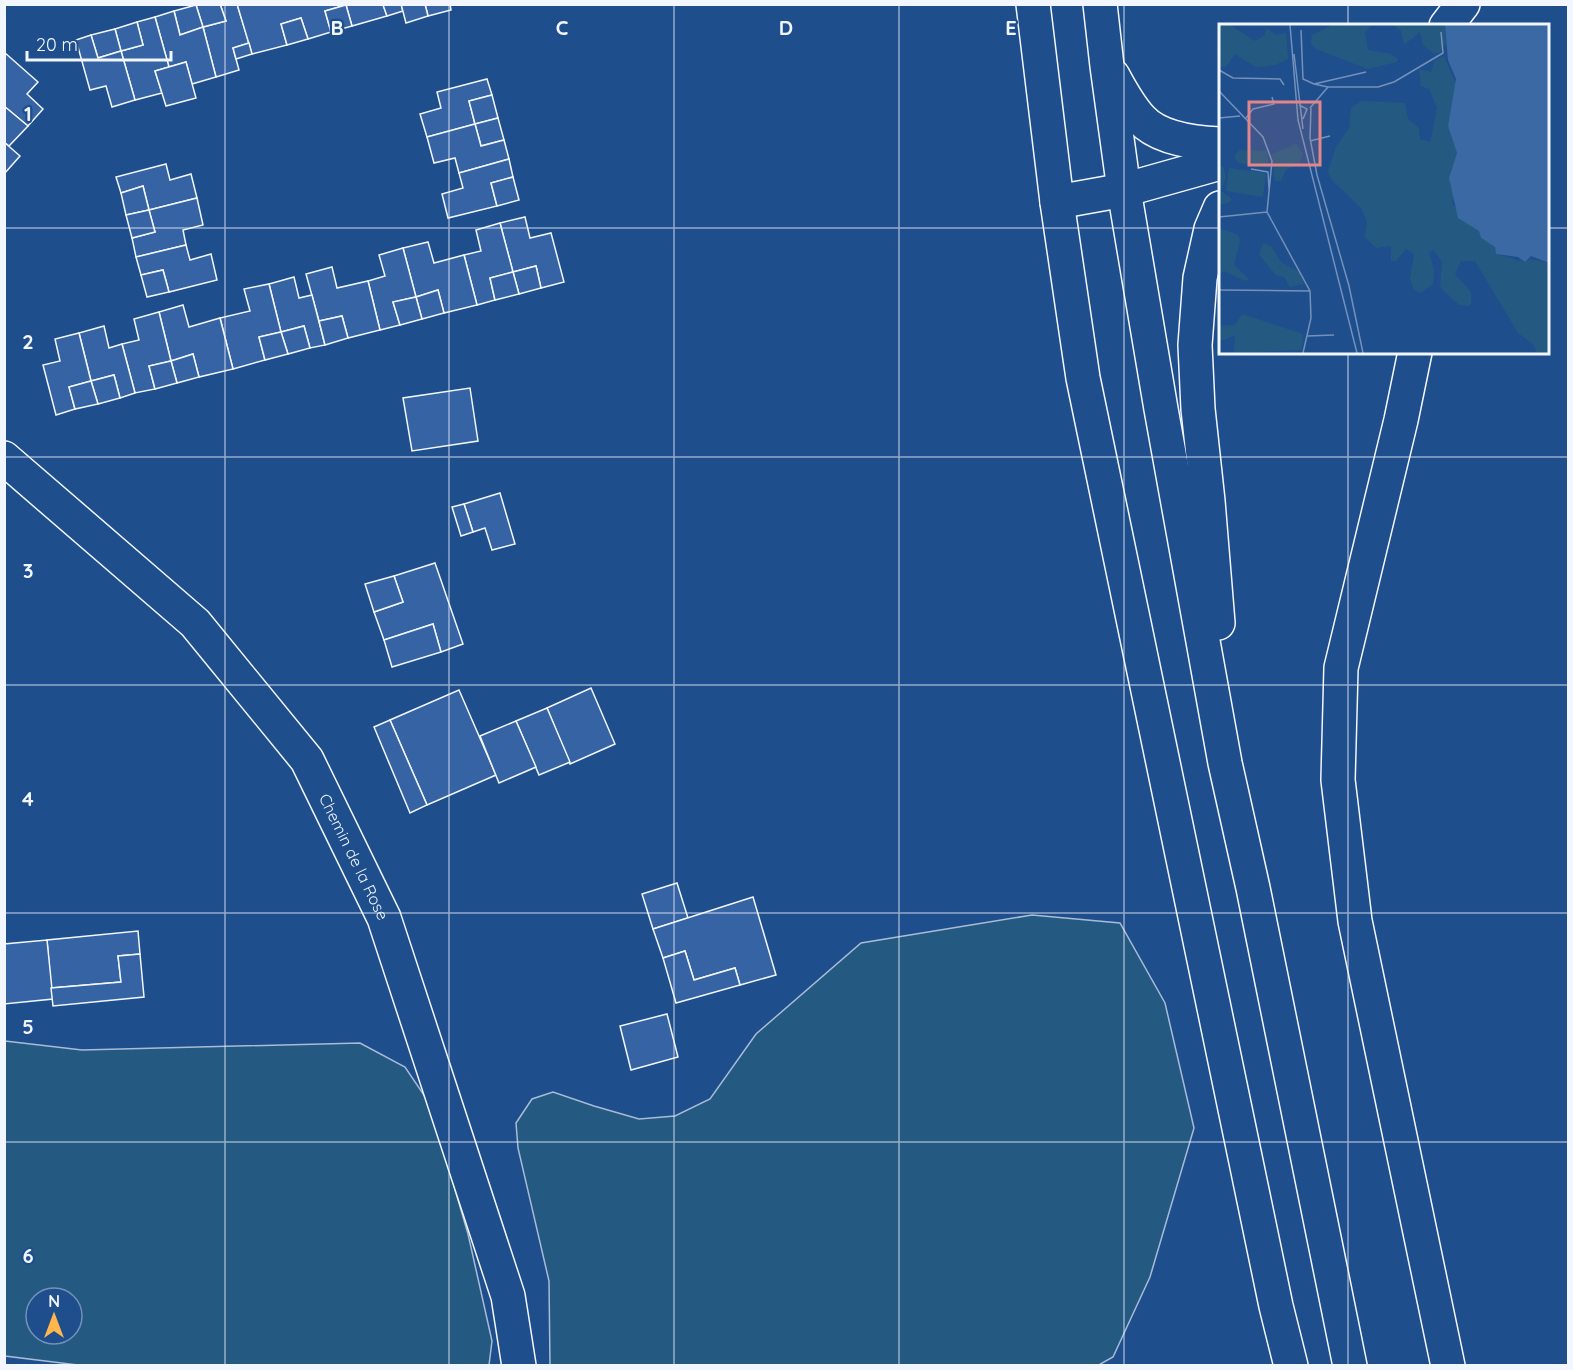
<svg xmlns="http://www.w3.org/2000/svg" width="1573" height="1370" font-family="Quicksand,sans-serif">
<rect width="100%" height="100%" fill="#1f4e8c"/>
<g fill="#245a82" stroke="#a8bbd7" stroke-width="1.5" fill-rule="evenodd">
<path d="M1032,915l88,8 45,80 29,125 -44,149 -37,80 -16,9 -547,-1 -1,-84 -31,-133 -2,-25 16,-24 21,-7 41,14 45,13 36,-3 35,-17 46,-65 105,-91z"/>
<path d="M5,1041l77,9 278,-7 45,24 25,37 38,130 24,107 -3,24 -403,1 -81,-10zM36,1298h36v36h-36z"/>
</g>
<g fill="#3563a3" stroke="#f2f6ff" stroke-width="1.5">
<path d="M220,4h17l12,39 -16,5 6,22 -23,7 -13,-50 23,-6z"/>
<path d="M220,4l6,17 -23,6 -7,-22z"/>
<path d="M237,4h146l4,12 -35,10 -6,-21 -21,6 6,21 -23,7 -7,-21 -20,6 6,21 -35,9z"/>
<path d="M401,4l2,7 -16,5 -4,-11z"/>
<path d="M425,4h25l1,6 -23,6z"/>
<path d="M425,4l3,12 -22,7 -5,-19z"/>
<path d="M196,5l7,22 -23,8 -6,-24z"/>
<path d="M346,5l6,21 -21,6 -6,-21z"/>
<path d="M174,11l6,24 23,-8 13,50 -24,7 -6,-22 -17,5 -14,-50z"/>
<path d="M155,17l14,50 -14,4 7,22 -27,7 -14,-49 22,-6 -6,-23z"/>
<path d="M301,18l7,21 -21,6 -6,-21z"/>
<path d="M137,22l6,23 -22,6 -6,-22z"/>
<path d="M115,29l6,22 -23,7 -7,-23z"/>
<path d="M91,35l7,23 23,-7 14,49 -23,7 -6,-21 -16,4 -14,-50z"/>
<path d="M249,43l3,11 -16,5 -3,-11z"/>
<path d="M4,52l34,30 -11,12 16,15 -15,17 -24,-20z"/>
<path d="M186,62l10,36 -30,8 -11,-35z"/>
<path d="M487,79l5,16 -23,6 6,23 -48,13 -7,-23 21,-6 -4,-16z"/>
<path d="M492,95l6,23 -23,6 -6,-23z"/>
<path d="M4,106l24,20 -19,20 -5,-4z"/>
<path d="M498,118l6,22 -23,6 -6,-22z"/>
<path d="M475,124l6,22 23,-6 5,19 -50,14 -4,-15 -21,5 -7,-26z"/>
<path d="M4,142l16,14 -16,18z"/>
<path d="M509,159l4,18 -22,6 6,23 -49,12 -6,-24 21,-6 -4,-15z"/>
<path d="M166,164l4,16 21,-6 6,24 -48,12 -6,-24 -22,7 -5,-16z"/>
<path d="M513,177l6,23 -22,6 -6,-23z"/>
<path d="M143,186l6,24 -23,5 -5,-22z"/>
<path d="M197,198l6,27 -20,5 3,15 -50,12 -4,-19 23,-6 -6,-22z"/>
<path d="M149,210l6,22 -23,6 -6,-23z"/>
<path d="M525,217l5,21 21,-5 13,49 -23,6 -5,-22 -23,6 -13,-49z"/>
<path d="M500,223l13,49 -23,6 5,22 -18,5 -13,-50 17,-4 -5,-21z"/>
<path d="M428,242l6,21 30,-8 13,50 -33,8 -6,-23 -22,7 -13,-49z"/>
<path d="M186,245l4,15 21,-6 6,26 -48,12 -6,-22 -22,5 -5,-18z"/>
<path d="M403,248l13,49 -23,5 7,23 -20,5 -12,-49 17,-5 -6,-21z"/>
<path d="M536,266l5,22 -22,6 -6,-22z"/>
<path d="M332,267l5,21 31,-7 12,49 -32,8 -6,-22 -23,5 -13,-47z"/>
<path d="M163,270l6,22 -22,5 -6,-22z"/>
<path d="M513,272l6,22 -24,6 -5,-22z"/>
<path d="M294,277l5,21 13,-3 13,50 -15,3 -6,-22 -23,6 -12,-48z"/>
<path d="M269,284l12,48 -22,5 6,23 -32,9 -13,-51 30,-7 -6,-22z"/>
<path d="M438,290l6,23 -22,6 -6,-22z"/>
<path d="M416,297l6,22 -22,6 -7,-23z"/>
<path d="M183,305l6,22 31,-9 13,51 -34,8 -6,-23 -22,7 -12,-49z"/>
<path d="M159,312l12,49 -22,5 6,23 -20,4 -13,-49 17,-4 -5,-21z"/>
<path d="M342,316l6,22 -23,7 -6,-24z"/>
<path d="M104,326l5,22 13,-4 13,49 -15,5 -6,-23 -23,6 -12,-48z"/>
<path d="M304,326l6,22 -22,6 -7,-22z"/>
<path d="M281,332l7,22 -23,6 -6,-23z"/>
<path d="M79,333l12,48 -22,6 6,22 -19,6 -13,-50 17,-4 -5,-22z"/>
<path d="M193,354l6,23 -22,6 -6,-22z"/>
<path d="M171,361l6,22 -22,6 -6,-23z"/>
<path d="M114,375l6,23 -22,6 -7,-23z"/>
<path d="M91,381l7,23 -23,5 -6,-22z"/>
<path d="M470,388l8,53 -66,10 -9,-53z"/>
<path d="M500,493l15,51 -23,6 -7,-22 -12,4 -9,-28z"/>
<path d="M464,504l9,28 -12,4 -9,-29z"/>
<path d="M435,563l28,81 -22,8 -8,-28 -49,16 -10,-28 29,-10 -9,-26z"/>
<path d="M394,576l9,26 -29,10 -9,-28z"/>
<path d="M433,624l8,28 -49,15 -8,-27z"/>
<path d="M591,688l24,56 -45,20 -23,-56z"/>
<path d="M459,690l37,85 -69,30 -37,-85z"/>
<path d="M547,708l23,54 -31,13 -23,-54z"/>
<path d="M390,720l37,85 -17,8 -36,-86z"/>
<path d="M516,721l20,46 -37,16 -19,-47z"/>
<path d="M677,883l11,35 -35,11 -11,-35z"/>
<path d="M753,897l23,78 -36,10 -5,-17 -41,12 -9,-29 -22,7 -10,-29z"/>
<path d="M138,931l2,23 -22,2 3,26 -70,6 -4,-48z"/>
<path d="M47,940l6,59 -49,5v-60z"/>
<path d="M685,951l9,29 41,-12 5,17 -64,18 -13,-45z"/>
<path d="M140,954l4,43 -91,9 -2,-18 70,-6 -3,-26z"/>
<path d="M667,1014l11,43 -47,13 -11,-44z"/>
</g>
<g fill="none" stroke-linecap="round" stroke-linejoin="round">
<g stroke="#f2f6ff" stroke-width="36">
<g id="minor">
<path d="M1446,26l17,-22"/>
<path d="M1057,202l67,-12 96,-27"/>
<path d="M1415,352l-14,68 -60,248 -3,112 17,141 93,445"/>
</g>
</g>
<g stroke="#f2f6ff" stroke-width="36">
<g id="secondary">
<path id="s1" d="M4,458l191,165 112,137 77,158 124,378 11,70"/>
</g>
</g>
<g stroke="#f2f6ff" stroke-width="36">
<g id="primary">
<path d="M1033,4l24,198 26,176 193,928 15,60"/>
<path d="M1100,4l7,62 17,124 37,219 64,354 28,125 97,478"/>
<path d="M1113,76c8,15 16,30 28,43 18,20 55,24 79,25"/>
<path d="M1218,623l-10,-122 -10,-92 -3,-64 5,-67 11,-49 9,-21"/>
</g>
</g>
<use href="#minor" stroke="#1f4e8c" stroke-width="33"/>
<use href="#secondary" stroke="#1f4e8c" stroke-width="33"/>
<use href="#primary" stroke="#1f4e8c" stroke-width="33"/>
</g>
<path fill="none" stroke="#f2f6ff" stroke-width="1.5" stroke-opacity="0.55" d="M225,4v1362M449,4v1362M674,4v1362M899,4v1362M1124,4v1362M1348,4v22M4,228h1216M1548,228h20M1348,352v1014M4,457h1564M4,685h1564M4,913h1564M4,1142h1564"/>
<g text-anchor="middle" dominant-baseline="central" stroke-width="4.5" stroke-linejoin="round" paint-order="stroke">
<g font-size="16" fill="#f2f6ff" stroke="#1f4e8c">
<text stroke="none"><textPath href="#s1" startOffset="537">Chemin de la Rose</textPath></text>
</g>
</g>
<g transform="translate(1219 24)">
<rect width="330" height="330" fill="#1f4e8c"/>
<path d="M0,1h11l25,16 9,-5 3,-8 9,7 10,-2 2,26 -13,6 -19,2 -21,-13 -9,13 -7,-1zM113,1h40l-7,8 3,17 23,4 7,5 -1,3 -29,7 -52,-20 -5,-5 1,-9zM174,1h52l1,19 -6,9h-7l-10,-8 -3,-13 -16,13 -3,-14zM225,32l12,28 -8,42 9,27 -7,32 4,8 -2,10 13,18 14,10 2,7 14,9 1,7 29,8 6,-3 18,4v90h-12l-4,-9 -15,-11 -43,-72h-14l-6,13 16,18v12l-3,2 -9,-1 -19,-18 2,-25 -9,-13 -4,4 5,16 -1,15 -13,9 -6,-3 -4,-11 4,-25 -8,-5 -10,12h-5v-15l-15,2 -11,-11 2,-15 -5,-13 -31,-30 -3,-8 8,-24 13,-19 2,-20 10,-7 44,2 3,16 11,9 1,11 10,3 7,-34 -8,-19 -8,-3 -2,-17 12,3 4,-12zM77,120l7,10 -4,10 -13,6 -5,11h-6l-3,-27zM21,126l27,1 2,17 -31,-5 -4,-7zM4,142l3,11 -5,14 10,7 -1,4 -11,3v-38zM10,144l37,5 -3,24 -37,-6zM0,204l19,7 2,5 -6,25 15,14 -4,2 -21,-10 -5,3zM44,219l8,3 10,16 18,10 5,12 -14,3 -6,-10 -8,-2 -17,-20zM23,290l61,20 -1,16 -68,3 1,-18 -16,7v-16l16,-1z" fill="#245a82"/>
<path d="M226,1h104v238l-18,-7 -6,6 -7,-5 -22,-3 -1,-7 -14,-9 -2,-7 -21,-13 -9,-40 8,-25 -9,-27 8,-47 -8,-19z" fill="#3b69a3"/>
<path fill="none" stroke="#7391ba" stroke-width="1.5" d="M71,1l8,95 59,233M82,6l2,49 11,5M75,30l9,75M0,46l14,8 47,1 4,6M109,63l-14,-3 52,-12M0,67l44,46 9,24 -5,51 43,79 1,27 -8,35M80,81l8,4 -4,10M91,84l18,-21h50l16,-5 49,-29 -2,-21M92,84l-1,30 7,37 32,111 14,67M0,94l21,-2M27,94l7,-9 21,-5 -2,-7M91,117l20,-5M32,145l17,3 1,17M0,193l48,-5M0,266l91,1M88,312l27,-1"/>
<path fill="#e38589" fill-opacity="0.15" stroke="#e38589" stroke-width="3" d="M30,78h71v63h-71z"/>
<rect width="330" height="330" fill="none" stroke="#f2f6ff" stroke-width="3"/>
</g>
<g font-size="20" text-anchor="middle" font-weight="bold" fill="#f2f6ff" stroke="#1f4e8c" stroke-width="4.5" stroke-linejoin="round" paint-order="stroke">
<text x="337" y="35">B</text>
<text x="562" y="35">C</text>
<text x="786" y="35">D</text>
<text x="1011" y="35">E</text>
<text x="28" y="121">1</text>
<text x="28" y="349">2</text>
<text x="28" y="578">3</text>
<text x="28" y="806">4</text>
<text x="28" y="1034">5</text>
<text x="28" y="1263">6</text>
</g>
<rect width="1573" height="1370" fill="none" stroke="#f2f6ff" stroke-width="12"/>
<g transform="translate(54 1316)"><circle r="28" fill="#1f4e8c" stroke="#7391ba" stroke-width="1.5"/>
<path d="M0-4.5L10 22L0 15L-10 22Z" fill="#ffb74d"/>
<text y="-9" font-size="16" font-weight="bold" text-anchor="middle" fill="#f2f6ff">N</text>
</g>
<path d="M27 51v9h144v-9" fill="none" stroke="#f2f6ff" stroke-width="3"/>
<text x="36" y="51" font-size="18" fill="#f2f6ff" stroke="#1f4e8c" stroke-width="4.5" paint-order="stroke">20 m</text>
</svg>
